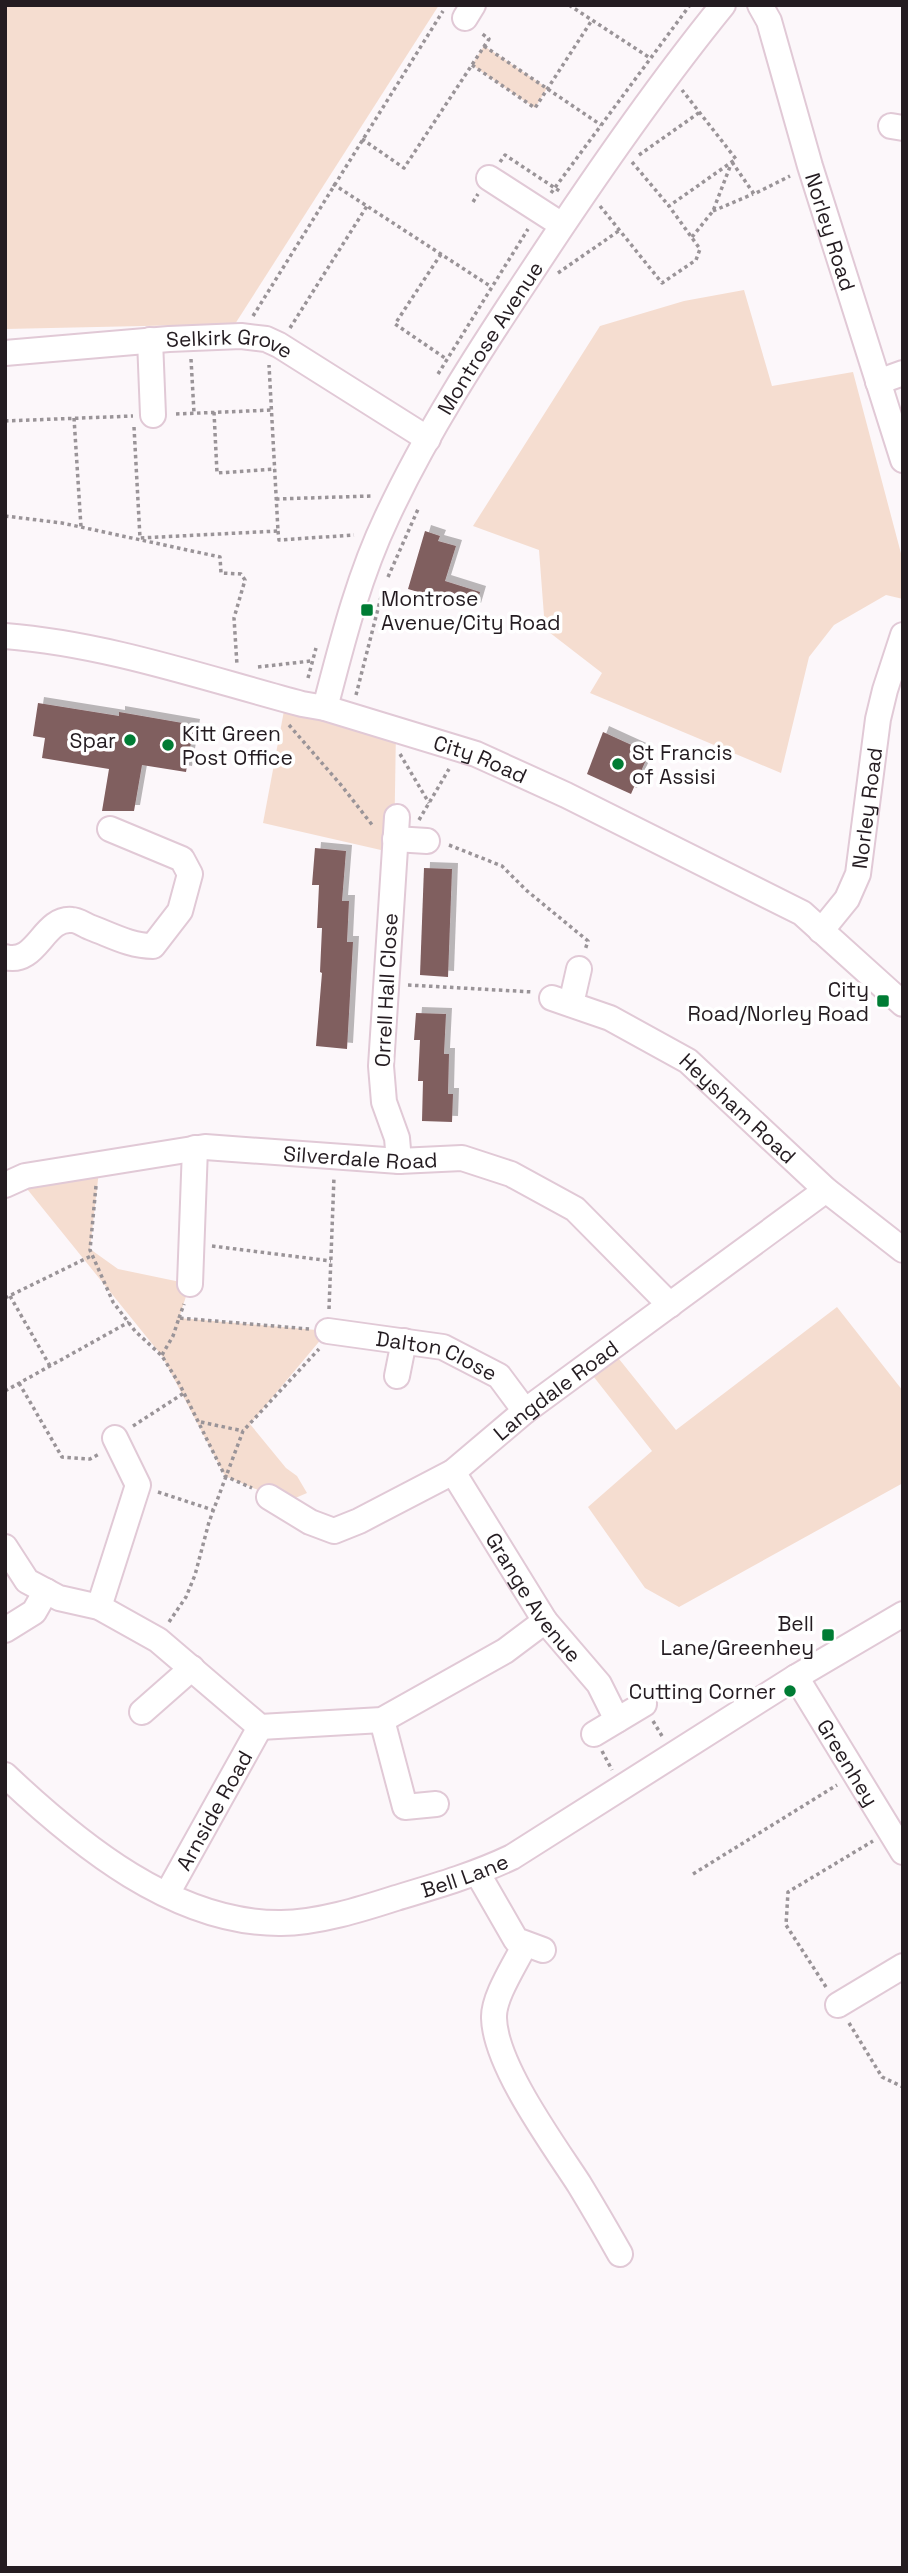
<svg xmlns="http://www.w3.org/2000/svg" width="908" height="2573" font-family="'Space Grotesk',sans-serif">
<defs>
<filter id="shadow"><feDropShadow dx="6" dy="-6" stdDeviation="0" flood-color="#0004"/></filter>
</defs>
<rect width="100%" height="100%" fill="#fcf7fa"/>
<g fill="#f5ddd0">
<path d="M5,5h434l-204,319 -230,5z"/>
<path d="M484,46l63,42 -12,20 -63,-43z"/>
<path d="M744,290l28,96 81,-14 50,189v38l-17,-4 -52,30 -25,32 -28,116 -191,-80 12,-20 -57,-44 -6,-79 -66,-24 127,-200 84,-25z"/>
<path d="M286,700l110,29 -2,124 -131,-30z"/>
<path d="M100,1162l-10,87 28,20 72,15 -11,34 149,13 -78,93 36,44 11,8 10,17 -21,9 -61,-26 -63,-120 -143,-177z"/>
<path d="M837,1307l66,84v92l-224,124 -34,-19 -57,-81 64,-56 -66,-84 25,-18 65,81z"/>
</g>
<g fill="#805e5f" filter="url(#shadow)">
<path d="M425,531l15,5 -2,5 18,5 -11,35 35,11 -5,17 -67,-20z"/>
<path d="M38,703l81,13v-4l75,13 -8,47 -44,-7 -8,46h-32l7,-42 -67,-11 3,-20 -12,-2z"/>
<path d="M603,732l46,21 -18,41 -44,-20z"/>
<path d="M315,848l31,3 -4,50h7l-2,41h6l-6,107 -31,-3 6,-73 -2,-1 2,-44h-5l2,-43h-7z"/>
<path d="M424,868l28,1 -4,108 -28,-2z"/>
<path d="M416,1013l30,1 -2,40h5l-1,40h5l-1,28 -30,-1 1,-40h-5l2,-41h-6z"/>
</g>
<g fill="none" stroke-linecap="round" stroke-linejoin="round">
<g stroke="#e1c9d6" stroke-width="28">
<g id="minor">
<path id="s1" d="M760,5l9,16 41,145 93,294"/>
<path d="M465,18l8,-13"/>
<path d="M891,126l12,2"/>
<path d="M489,178l73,47"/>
<path d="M150,340l3,75"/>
<path id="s2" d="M5,353l164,-14 72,-3 25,3 13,6 149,94"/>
<path d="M878,382l25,-9"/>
<path id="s3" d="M5,636c102,8 199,42 297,68l23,4 151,46 90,41 236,118 101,91"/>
<path id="s4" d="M325,708c17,-65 33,-130 62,-191 39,-84 91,-164 142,-241 61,-93 124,-185 194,-271"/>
<path d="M397,817l-16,249 3,36 13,36 2,23"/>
<path d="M395,839l32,2"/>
<path id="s5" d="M821,931l26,-32 11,-25 20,-155 7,-29 18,-55"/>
<path d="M5,957c32,9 38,-40 67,-37 6,0 14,6 20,8 21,8 39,18 61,18l27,-35 10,-37 -8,-15 -72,-30"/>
<path id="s6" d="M552,998l58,20 78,43 138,129 77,60"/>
<path d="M571,1004l8,-35"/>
<path id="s7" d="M5,1185l20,-9 180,-29 194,14 63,-3 49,16 64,35 95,96"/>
<path d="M190,1284l5,-136"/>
<path id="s8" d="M328,1331l115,16 56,29 26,35"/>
<path d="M397,1376l7,-35"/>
<path id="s9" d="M453,1472l92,149 54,63 18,36"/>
<path id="s10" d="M269,1497l41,25 24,9 25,-10 94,-49 72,-61 301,-221"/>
<path d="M5,1547l22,34 32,17 40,9 59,33 102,87 122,-7 123,-69 40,-30"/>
<path d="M99,1607l39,-122 -23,-47"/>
<path d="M5,1630l29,-18 12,-21"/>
<path id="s11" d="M796,1677l107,175"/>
<path d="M142,1712l50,-44"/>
<path d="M382,1720l23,87 31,-3"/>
<path d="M594,1734l50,-30"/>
<path id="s12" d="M5,1775c73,69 170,149 276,148 36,0 81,-14 115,-25 40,-12 78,-23 116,-41l284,-180 107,-63"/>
<path d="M478,1874l38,66 27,10"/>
<path id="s13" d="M167,1894l93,-167"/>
<path d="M525,1944c-9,19 -32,53 -31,74 1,47 59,126 85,166 14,23 28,47 41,70"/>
<path d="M838,2005l65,-39"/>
</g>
</g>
<g stroke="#9a9498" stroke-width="3.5" stroke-dasharray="3.5 3.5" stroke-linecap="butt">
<path d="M569,5l81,53"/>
<path d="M484,46l117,79"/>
<path d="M472,65l63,43 57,-88"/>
<path d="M362,139l42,29 85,-129 -8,-6"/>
<path d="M639,155l61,-43"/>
<path d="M500,162l5,-7 56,37"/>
<path d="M632,162l37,44"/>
<path d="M732,162l22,32 36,-18"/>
<path d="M333,184l157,102"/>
<path d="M551,193l139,-188"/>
<path d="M473,202l5,-8"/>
<path d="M600,206l62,77 34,-23 4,-11 -31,-43 67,-47 -54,-69"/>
<path d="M713,211l40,-17"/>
<path d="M692,237l21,-26 18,-47"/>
<path d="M441,254l-46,70 50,34"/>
<path d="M558,273l62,-43"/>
<path d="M253,316l190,-305"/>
<path d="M290,328l77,-122"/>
<path d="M191,359l3,54"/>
<path d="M438,374l90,-145"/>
<path d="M214,412l3,61 58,-4"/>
<path d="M176,414l96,-4"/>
<path d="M74,418l7,109"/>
<path d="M5,421l128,-5"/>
<path d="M134,427l6,111 138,-7 -9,-166"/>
<path d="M276,499l95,-3"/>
<path d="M5,516l57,7 158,34 1,16 20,1 4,6 -11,38 3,47"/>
<path d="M278,531l1,9 75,-5"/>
<path d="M388,577l31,-70"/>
<path d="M258,667l53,-6"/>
<path d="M308,678l8,-30"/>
<path d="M356,695l25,-98"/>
<path d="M289,725l52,60 32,41"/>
<path d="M400,754l29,49"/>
<path d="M419,820l30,-51"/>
<path d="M449,845l53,21 24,24 62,51 -3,9"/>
<path d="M408,985l125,7"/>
<path d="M96,1186l-6,64 23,52 22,29 27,25 18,29 45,91 27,12"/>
<path d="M212,1246l119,15"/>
<path d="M10,1296l40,70"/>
<path d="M5,1298l86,-42"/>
<path d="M329,1309l5,-132"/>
<path d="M179,1318l5,-14"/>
<path d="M162,1355l11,-19 6,-18 130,11"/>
<path d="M19,1383l43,74 28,2 9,-5"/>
<path d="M5,1391l124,-69"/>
<path d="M201,1422l42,9"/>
<path d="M133,1426l51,-33"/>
<path d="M158,1492l55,18"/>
<path d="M169,1622l17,-25 9,-22 14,-53 34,-91 76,-82"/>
<path d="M653,1721l9,15"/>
<path d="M602,1751l10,19"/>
<path d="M693,1874l144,-89"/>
<path d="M826,1987l-40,-62 2,-33 85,-51"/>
<path d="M849,2023l33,54 21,10"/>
</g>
<use href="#minor" stroke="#fff" stroke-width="24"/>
</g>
<g fill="#007c34" stroke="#fff" stroke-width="2.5">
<rect x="360" y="603" width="14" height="14" rx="3.5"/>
<circle cx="130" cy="740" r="7"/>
<circle cx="168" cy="745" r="7"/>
<circle cx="618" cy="764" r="7"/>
<rect x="876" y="994" width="14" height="14" rx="3.5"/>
<rect x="821" y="1628" width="14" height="14" rx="3.5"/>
<circle cx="790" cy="1691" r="7"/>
</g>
<g text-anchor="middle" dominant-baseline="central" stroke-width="7" stroke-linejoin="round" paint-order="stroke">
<g font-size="21" fill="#241c21" stroke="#fff">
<text stroke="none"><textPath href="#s1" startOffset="238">Norley Road</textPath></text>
<text stroke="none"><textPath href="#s4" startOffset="408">Montrose Avenue</textPath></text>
<text stroke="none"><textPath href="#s2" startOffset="226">Selkirk Grove</textPath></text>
<text stroke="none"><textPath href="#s3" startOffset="492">City Road</textPath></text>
<text stroke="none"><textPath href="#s5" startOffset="135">Norley Road</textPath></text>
<text transform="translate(386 990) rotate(-87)">Orrell Hall Close</text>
<text stroke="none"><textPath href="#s6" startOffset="219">Heysham Road</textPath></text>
<text stroke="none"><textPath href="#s7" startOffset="360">Silverdale Road</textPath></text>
<text stroke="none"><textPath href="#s8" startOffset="112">Dalton Close</textPath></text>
<text stroke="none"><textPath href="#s10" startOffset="338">Langdale Road</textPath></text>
<text stroke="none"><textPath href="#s9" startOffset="149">Grange Avenue</textPath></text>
<text stroke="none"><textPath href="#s11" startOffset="100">Greenhey</textPath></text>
<text stroke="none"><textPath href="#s13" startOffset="96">Arnside Road</textPath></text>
<text stroke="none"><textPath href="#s12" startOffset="511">Bell Lane</textPath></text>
</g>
<g font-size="21" fill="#241c21" stroke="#fff" text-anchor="end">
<text x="381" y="598" text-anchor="start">Montrose<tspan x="381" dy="24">Avenue/City Road</tspan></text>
<text x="182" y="733" text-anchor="start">Kitt Green<tspan x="182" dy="24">Post Office</tspan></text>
<text x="116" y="740">Spar</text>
<text x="632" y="752" text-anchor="start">St Francis<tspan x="632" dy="24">of Assisi</tspan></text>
<text x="869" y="989">City<tspan x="869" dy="24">Road/Norley Road</tspan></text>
<text x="814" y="1623">Bell<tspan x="814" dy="24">Lane/Greenhey</tspan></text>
<text x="776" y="1691">Cutting Corner</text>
</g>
</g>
<rect width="908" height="2573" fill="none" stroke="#241c21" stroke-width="14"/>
</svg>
